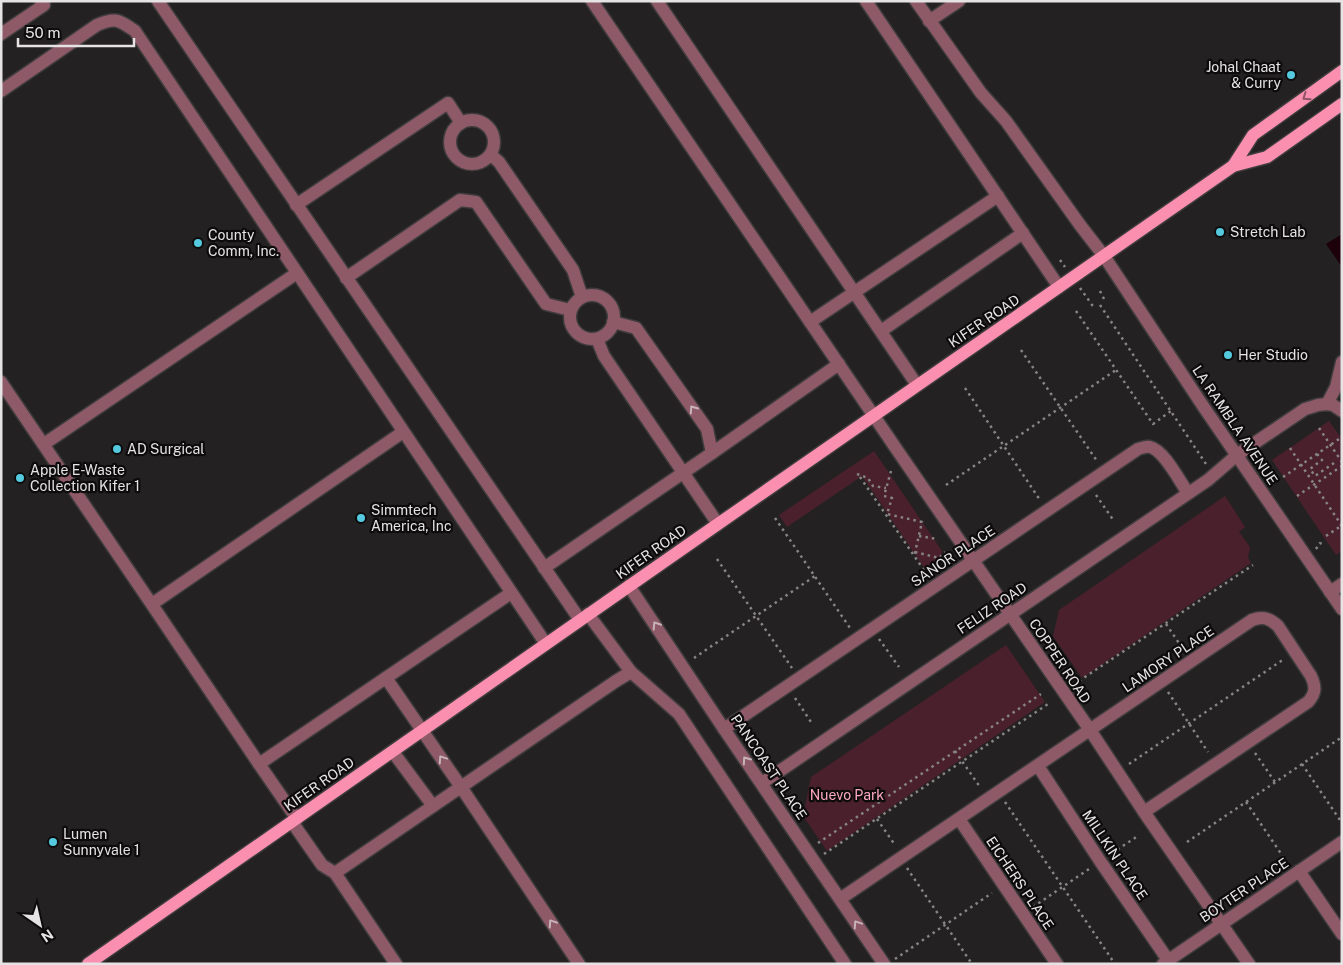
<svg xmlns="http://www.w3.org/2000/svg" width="1343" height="965" font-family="'Public Sans',sans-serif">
<rect width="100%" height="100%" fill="#242122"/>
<g fill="#4a202d">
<path d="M1329,421l13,18v112l-6,4 -64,-95z"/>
<path d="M874,451l68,100 -3,17 -10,7 -67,-99 -75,51 -8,-12z"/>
<path d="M1225,496l20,31 -6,5 11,15 -2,11 3,5 -169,115 -29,-42 6,-26z"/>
<path d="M1006,645l39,57 -218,149 -24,-35 8,-39z"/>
</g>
<path fill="#1d010a" d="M1342,234v33l-16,-23z"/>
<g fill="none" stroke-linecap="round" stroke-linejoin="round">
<g stroke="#3f3c3d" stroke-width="15">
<g id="minor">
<path d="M158,1l422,619"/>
<path d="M592,1l303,446 195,283 54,82 105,152"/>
<path d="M657,1l260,384"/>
<path d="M866,1l193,286"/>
<path d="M916,1l65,92 25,28 74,104 24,31 99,150 139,203"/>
<path d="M929,21l30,-20"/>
<path d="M1,34l43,-29 -3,-4"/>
<path d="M1,91l96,-66c19,-8 22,-5 38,6l411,613"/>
<circle cx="472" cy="142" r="22"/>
<path d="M491,155l8,7 74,108 9,27"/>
<path d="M296,205l152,-102 13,20"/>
<path d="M346,278l114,-78 16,2 70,102 24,6"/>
<circle cx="592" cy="317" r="22"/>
<path d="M613,322l23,6 71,101 5,24"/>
<path d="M810,322l188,-126"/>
<path d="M881,331l142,-98"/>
<path d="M597,339l7,17 114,168"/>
<path d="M1,382l160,236 98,146 38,55"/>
<path d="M1327,404l9,-17 6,-25"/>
<path d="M44,444l253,-171"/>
<path d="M544,568l168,-115 127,-89"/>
<path d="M629,586l95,143 160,235"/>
<path d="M1330,592l12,-8"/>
<path d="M152,604l251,-172"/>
<path d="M588,614l43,58"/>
<path d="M386,678l75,109 118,177"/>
<path d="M724,729l414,-280c4,-1 8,-3 12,-2 14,3 30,35 38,46"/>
<path d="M393,752l40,54"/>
<path d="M259,764l252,-171"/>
<path d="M1038,766l62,95 68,99"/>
<path d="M762,783l446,-303 29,-25 68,-46 13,-4 9,-1 6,1 9,6"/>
<path d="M959,819l98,145"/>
<path d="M292,822l30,43 13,8 61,91"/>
<path d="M1299,871l43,63"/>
<path d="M335,873l281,-192 15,-9 48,42 166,250"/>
<path d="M840,899l412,-279c11,-4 17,-2 26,6l33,50c5,11 5,17 -3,26l-164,110"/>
<path d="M1163,964l179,-122"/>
</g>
</g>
<g stroke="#3f3c3d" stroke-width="15">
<g id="major">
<path d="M1233,166l20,-31 89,-64"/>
<path d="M88,964l630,-440 515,-358 34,-9 75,-53"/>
</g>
</g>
<g stroke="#878485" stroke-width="2.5" stroke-dasharray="2.5 4" stroke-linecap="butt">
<path d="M1060,260l5,7"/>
<path d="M1080,288l15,21"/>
<path d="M1100,291l5,10"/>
<path d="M1100,305l106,159"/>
<path d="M1076,311l77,113 18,-13"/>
<path d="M1021,350l76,111"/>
<path d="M965,388l75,112"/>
<path d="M1319,428l23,34"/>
<path d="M1290,448l52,78"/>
<path d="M1317,454l5,6 -12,9 5,7 19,-13"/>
<path d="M891,471l-7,25 8,2 -5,16 35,8 -8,35"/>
<path d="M857,474l11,4 5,8 13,2"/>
<path d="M860,477l68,99"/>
<path d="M1283,477l59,-40"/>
<path d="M946,485l170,-115"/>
<path d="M1096,495l18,26"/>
<path d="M1297,496l45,-30"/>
<path d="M775,518l75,110"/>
<path d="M919,536l18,3"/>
<path d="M1326,536l15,-10"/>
<path d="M1316,549l4,-6 4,2"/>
<path d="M915,552l24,6 6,-6"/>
<path d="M717,559l75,109"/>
<path d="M1166,624l17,25"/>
<path d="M879,639l20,28"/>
<path d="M694,658l121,-82"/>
<path d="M1079,681l174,-116"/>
<path d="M1168,692l40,60"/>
<path d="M795,698l18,27"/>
<path d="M955,751l25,36"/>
<path d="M1255,753l20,29"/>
<path d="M1129,764l155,-105"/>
<path d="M1302,764l40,59"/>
<path d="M1005,802l110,162"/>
<path d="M1246,802l40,59"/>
<path d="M877,819l18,26"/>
<path d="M1187,842l155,-105"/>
<path d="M818,843l223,-149"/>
<path d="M1112,853l26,-17"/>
<path d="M824,854l224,-150"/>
<path d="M907,868l65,96"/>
<path d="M1033,907l56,-38"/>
<path d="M895,959l97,-66"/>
</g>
<use href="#minor" stroke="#8e5a68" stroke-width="12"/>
<use href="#major" stroke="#fb8faf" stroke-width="12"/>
</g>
<defs><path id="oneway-chevron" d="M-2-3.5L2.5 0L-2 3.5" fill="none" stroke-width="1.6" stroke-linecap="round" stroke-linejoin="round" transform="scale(1.25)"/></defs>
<use stroke="#905466" href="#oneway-chevron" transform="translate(1306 97) rotate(145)"/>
<g stroke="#c7b3b9">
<use href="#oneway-chevron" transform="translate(693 409) rotate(-125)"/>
<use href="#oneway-chevron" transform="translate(656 625) rotate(-123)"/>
<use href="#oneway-chevron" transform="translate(442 759) rotate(-124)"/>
<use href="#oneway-chevron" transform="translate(746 760) rotate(-125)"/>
<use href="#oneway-chevron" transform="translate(552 923) rotate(-124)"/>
<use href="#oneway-chevron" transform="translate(857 924) rotate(-124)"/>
</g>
<g fill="#55cadf" stroke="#0d0b0c" stroke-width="2">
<circle cx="1291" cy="75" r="5"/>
<circle cx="1220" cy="232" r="5"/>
<circle cx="198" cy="243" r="5"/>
<circle cx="1228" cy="355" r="5"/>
<circle cx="117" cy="449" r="5"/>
<circle cx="20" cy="478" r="5"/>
<circle cx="361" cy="518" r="5"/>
<circle cx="53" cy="842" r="5"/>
</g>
<g text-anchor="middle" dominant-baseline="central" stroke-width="4.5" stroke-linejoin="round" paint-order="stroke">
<g font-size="14" fill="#e6e3e4" stroke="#0d0b0c" text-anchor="start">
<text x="1281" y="67" text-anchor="end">Johal Chaat<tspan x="1281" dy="16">&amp; Curry</tspan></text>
<text x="1230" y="232">Stretch Lab</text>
<text x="208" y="235">County<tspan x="208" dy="16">Comm, Inc.</tspan></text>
<text x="1238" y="355">Her Studio</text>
<text x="127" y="449">AD Surgical</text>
<text x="30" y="470">Apple E-Waste<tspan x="30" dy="16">Collection Kifer 1</tspan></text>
<text x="371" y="510">Simmtech<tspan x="371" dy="16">America, Inc</tspan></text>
<text x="63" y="834">Lumen<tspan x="63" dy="16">Sunnyvale 1</tspan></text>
</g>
<g font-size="14" fill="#e6e3e4" stroke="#0d0b0c">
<text transform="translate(984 321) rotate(-34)">KIFER ROAD</text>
<text transform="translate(1235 425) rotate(56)">LA RAMBLA AVENUE</text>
<text transform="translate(651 552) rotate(-35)">KIFER ROAD</text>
<text transform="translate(953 556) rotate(-34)">SANOR PLACE</text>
<text transform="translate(992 608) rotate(-34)">FELIZ ROAD</text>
<text transform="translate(1168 659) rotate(-34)">LAMORY PLACE</text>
<text transform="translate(1060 661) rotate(56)">COPPER ROAD</text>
<text transform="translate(769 767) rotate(56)">PANCOAST PLACE</text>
<text transform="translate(319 784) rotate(-35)">KIFER ROAD</text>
<text transform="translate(1115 855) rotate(56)">MILLKIN PLACE</text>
<text transform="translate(1020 883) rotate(56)">EICHERS PLACE</text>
<text transform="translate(1244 890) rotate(-34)">BOYTER PLACE</text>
</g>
<g font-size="14" fill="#feaac1" stroke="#0d0b0c">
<text x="847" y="795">Nuevo Park</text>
</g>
</g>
<rect width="1343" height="965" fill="none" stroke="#e6e3e4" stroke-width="5"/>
<g transform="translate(40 925) rotate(146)" stroke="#0d0b0c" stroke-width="4" paint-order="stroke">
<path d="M0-4L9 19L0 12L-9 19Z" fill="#e6e3e4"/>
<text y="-8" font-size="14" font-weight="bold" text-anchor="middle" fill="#e6e3e4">N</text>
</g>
<path d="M18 38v8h116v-8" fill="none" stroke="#e6e3e4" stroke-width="2.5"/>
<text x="25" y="38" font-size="15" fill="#e6e3e4" stroke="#0d0b0c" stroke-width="4" paint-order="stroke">50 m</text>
</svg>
